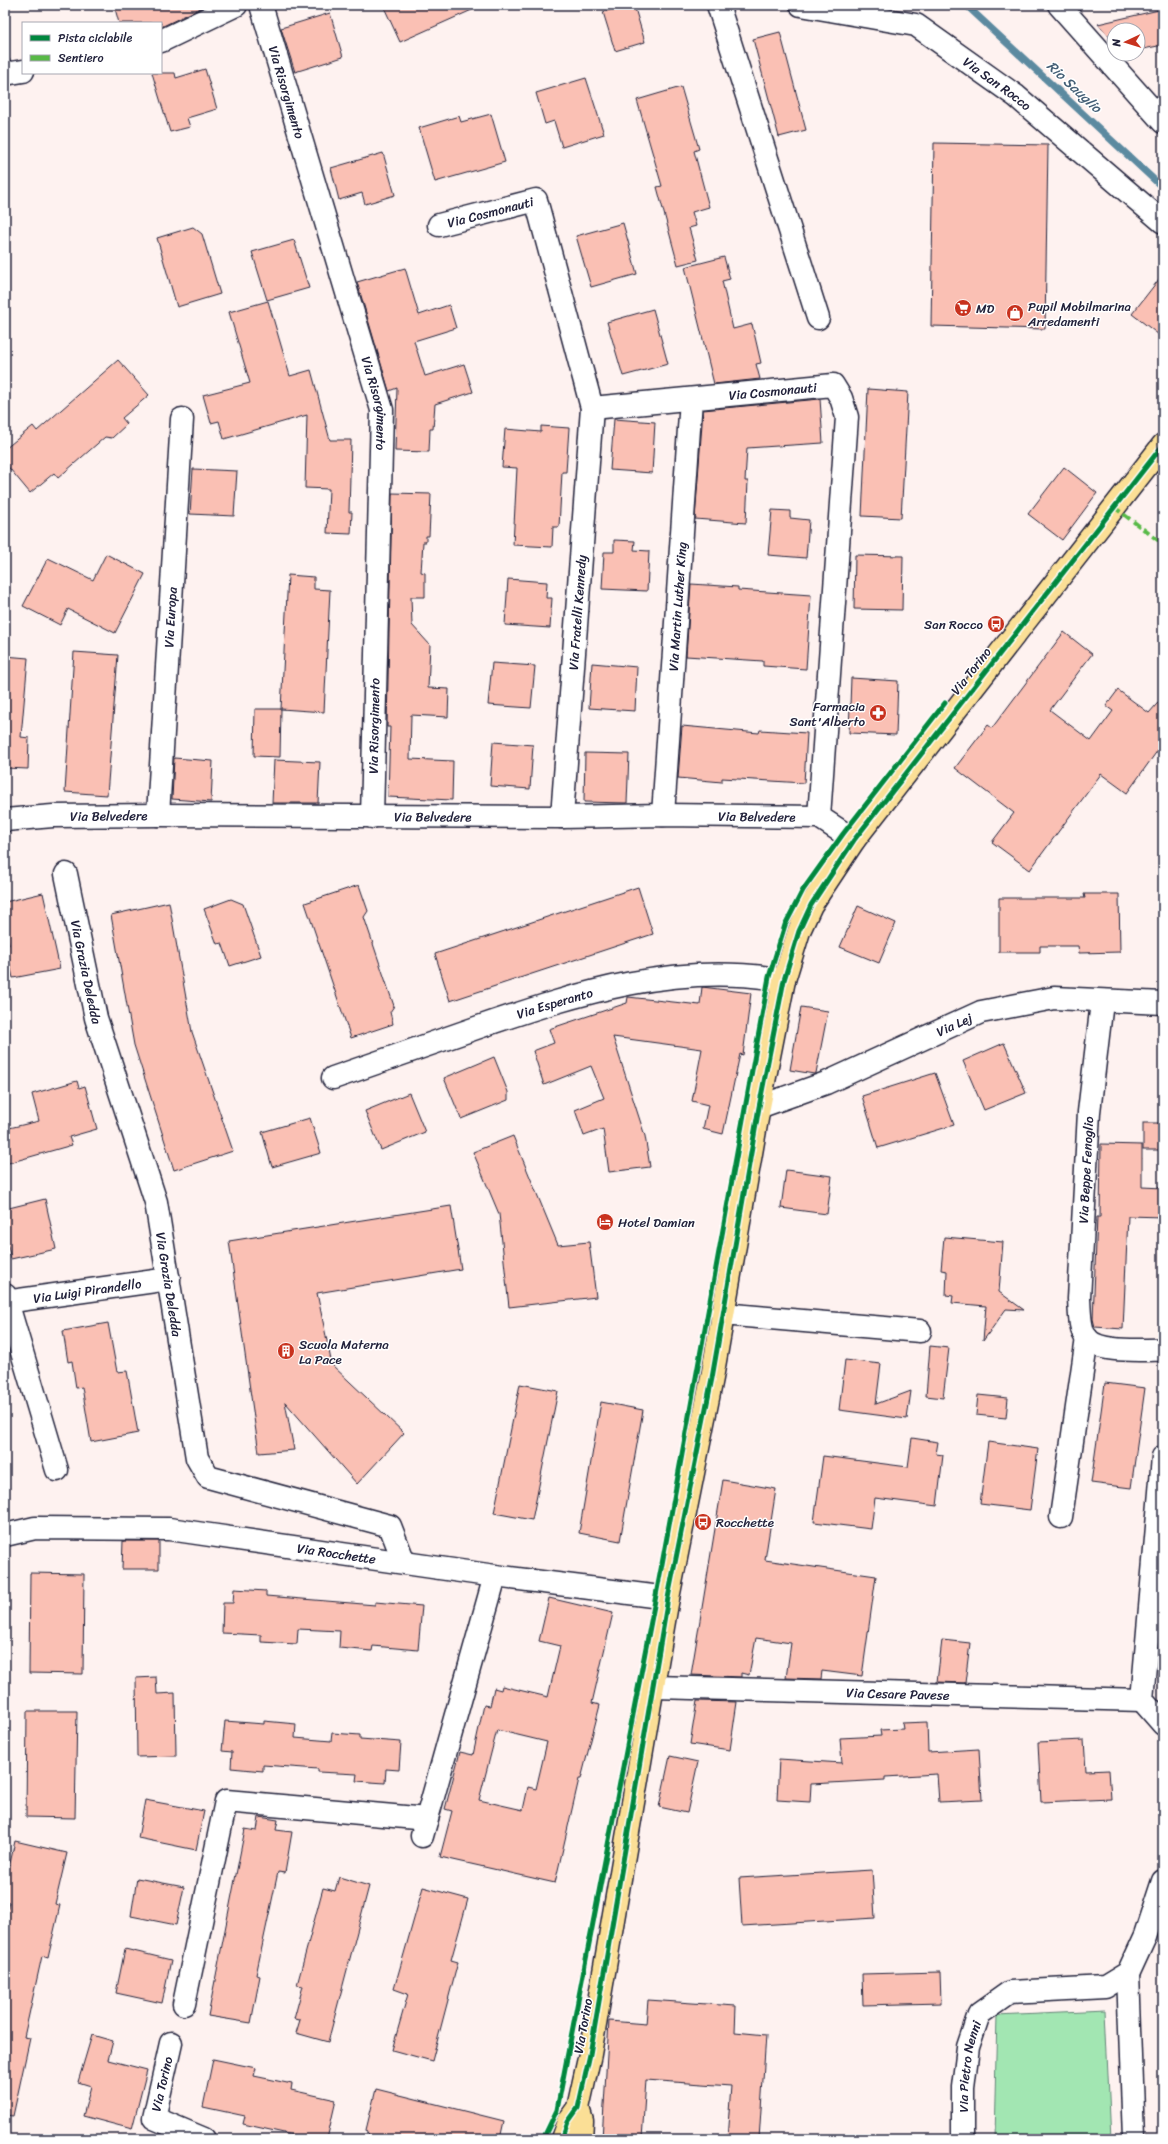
<svg xmlns="http://www.w3.org/2000/svg" width="1168" height="2144" font-family="Sriracha,sans-serif">
<rect width="100%" height="100%" fill="#fef2f0"/>
<filter id="ink" filterUnits="userSpaceOnUse"><feTurbulence type="fractalNoise" baseFrequency=".025" numOctaves="2"/><feDisplacementMap in="SourceGraphic" scale="8" xChannelSelector="R" yChannelSelector="G"/><feConvolveMatrix kernelMatrix="1 2 1 2 8 2 1 2 1" color-interpolation-filters="sRGB"/></filter>
<g filter="url(#ink)">
<path fill="#a2e6b2" stroke="#628476" d="M1105,2010l6,129h-117l3,-124z"/>
<g fill="none" stroke-linecap="round" stroke-linejoin="round">
<path stroke="#5c8aa0" stroke-width="7" d="M966,5l197,183"/>
</g>
<g fill="#fac0b4" stroke="#22223b" fill-rule="evenodd">
<path d="M114,5h93l-46,22v-4h-42z"/>
<path d="M383,5h100l-83,37z"/>
<path d="M626,5h8l11,37 -30,9 -12,-39z"/>
<path d="M1163,9v36l-25,5v-20h-24v12l-16,-18z"/>
<path d="M330,13l13,44 -48,15 -14,-44z"/>
<path d="M780,32l26,98 -27,7 -26,-98z"/>
<path d="M205,69l12,40 -30,9 3,9 -20,5 -18,-59h23l1,5z"/>
<path d="M586,78l18,56 -42,13 -8,-26 -9,3 -9,-31z"/>
<path d="M681,87l18,62 -5,2 15,56 -17,5 4,14 -7,2 9,32 -20,5 -21,-78 5,-1 -25,-86z"/>
<path d="M491,114l14,48 -70,20 -16,-54 40,-12 2,6z"/>
<path d="M934,143l114,2 -3,184 -114,-3z"/>
<path d="M383,153l12,42 -30,9 -3,-11 -23,7 -8,-32z"/>
<path d="M623,223l14,51 -46,13 -15,-51z"/>
<path d="M193,227l9,7 18,60 -43,13 -20,-69z"/>
<path d="M294,240l15,48 -42,12 -15,-48z"/>
<path d="M724,257l6,22 -8,2 11,48 19,-5 9,39 -5,1 4,15 -46,5 -29,-117z"/>
<path d="M405,268l14,47 30,-10 7,23 -42,13 11,35 39,-12 9,28 -38,12 -2,25h-3l-1,23 -34,-1 2,-63 -8,3 -32,-109z"/>
<path d="M1163,274v64l-31,-24z"/>
<path d="M268,301l22,75 21,-6 19,70h21l-2,72h3l-1,22 -24,-1 2,-44 -24,-1 2,-73 -83,24 -5,-18 -8,2 -8,-28 47,-12 -21,-71z"/>
<path d="M653,309l15,55 -45,12 -16,-54z"/>
<path d="M118,360l31,35 -27,23 5,6 -15,14 -7,-1 -47,41 -4,-5 -24,20 -25,-30v-14l28,-23 4,5z"/>
<path d="M868,389l40,3 -7,126 -39,-2z"/>
<path d="M820,399l3,44 -76,5 -2,33h3l-2,42 -51,-4 8,-109z"/>
<path d="M614,419l41,3 -3,51 -42,-3z"/>
<path d="M541,426l28,2 -3,44h-4l-3,55h-6l-1,20 -39,-2 4,-77 -15,-1 3,-38 36,3z"/>
<path d="M1064,467l33,26 -35,47 -34,-26z"/>
<path d="M193,469l44,2 -3,45 -44,-2z"/>
<path d="M392,493l39,1 -2,42h-3v6h-3l-2,30 4,1v24h-14l1,28 18,20 -2,43 21,1 -1,28 -37,-2 -1,44 43,2 -1,39 -64,-3 2,-70h-3z"/>
<path d="M772,510l18,1v7l19,2 -3,38 -38,-3z"/>
<path d="M614,540l21,1 -1,9 15,1 -2,40 -45,-2 2,-37h10z"/>
<path d="M106,554l39,20 -30,59 -47,-24 -8,16 -37,-19 25,-48 45,22z"/>
<path d="M855,555l48,1 -1,54 -48,-1z"/>
<path d="M288,575l26,2v12l16,1 -6,122 -43,-3z"/>
<path d="M508,579l39,3 -1,16h6l-2,30 -45,-3z"/>
<path d="M691,584l47,3v3l73,5 -5,74 -43,-3v-5l-77,-5z"/>
<path d="M1064,632l28,22 -42,56 41,31 22,-30 -7,-5 12,-16 31,23 14,-16v46l-36,50 -26,-19 -71,96 -38,-28 22,-29 -59,-45 33,-43 4,3z"/>
<path d="M74,652l44,3 -11,140 -42,-3z"/>
<path d="M5,656l23,2 -7,79 8,1 -1,31 -23,-1z"/>
<path d="M492,663l43,3 -4,42 -43,-3z"/>
<path d="M592,663l45,4 -2,44 -46,-3z"/>
<path d="M851,678l47,3 -2,54 -47,-2z"/>
<path d="M255,709h26l-1,48 -26,-1z"/>
<path d="M682,726l77,7 1,-3 47,3 -3,50 -82,-5v4l-44,-4z"/>
<path d="M493,742l40,3 -3,44 -40,-3z"/>
<path d="M585,753l44,1 -2,49 -43,-1z"/>
<path d="M174,758l39,3 -2,41 -39,-3z"/>
<path d="M274,760l46,2 -2,41h-46z"/>
<path d="M359,885l9,26 -4,6 30,89 -4,6 3,12 -42,14 -46,-135z"/>
<path d="M638,887l15,47 -203,67 -15,-47z"/>
<path d="M43,893l17,76 -47,9 -7,-32 3,-1 -4,-16v-27z"/>
<path d="M1084,894h35l1,58 -41,1 -1,-7h-38v6h-41v-54h86z"/>
<path d="M231,899l12,5 18,52 -31,10 -8,-23 -5,1 -13,-35z"/>
<path d="M169,902l23,130 41,119 -59,19 -40,-125 -23,-130z"/>
<path d="M858,906l38,17 -17,40 -39,-16z"/>
<path d="M702,987l49,6 -8,62 -3,-1 -17,80 -20,-5 5,-24 -16,-4 10,-52 -89,-12 32,99 5,31 -41,5 -6,-43 -19,7 -9,-26 29,-12 -13,-32 -47,19 -11,-34 21,-8 -5,-14 78,-26 1,-6 72,8z"/>
<path d="M801,1007l27,4 -12,62 -2,1 -24,-4z"/>
<path d="M1004,1043l22,50 -42,17 -21,-49z"/>
<path d="M494,1057l14,35v8l-47,19 -17,-41z"/>
<path d="M935,1073l19,52 -76,23 -16,-52z"/>
<path d="M77,1081l2,7 6,-2 12,43 -28,8 3,8 -67,19v-35l34,-8 -7,-27z"/>
<path d="M409,1093l16,39 -44,18 -16,-39z"/>
<path d="M310,1118l11,35 -49,14 -10,-35z"/>
<rect x="1143" y="1123" width="20" height="27"/>
<path d="M513,1136l45,109 31,-3 7,55 -87,10 -10,-93 -26,-62z"/>
<path d="M1101,1144l41,1v42l21,1v29l-35,-1 -5,113 -28,-2 -2,-8 4,-102h3z"/>
<path d="M786,1170l46,6 -5,38 -46,-6z"/>
<path d="M45,1199l11,50 -45,10 -6,-25v-25z"/>
<path d="M451,1206l10,63 -144,24 15,72 72,68 -47,51 -72,-82 9,48 -35,3 -30,-212z"/>
<path d="M944,1237l59,5 -4,50 25,18 -18,-1 -23,32 3,-35 -34,-3 1,-7 -7,-1 1,-24 -6,-1z"/>
<path d="M108,1323l9,49 10,-1 11,62 -47,9 -9,-55 -6,1 -4,-27 -4,1 -5,-31z"/>
<path d="M930,1346l19,2 -6,50 -17,-2z"/>
<path d="M845,1360l36,4 -5,40 35,-13 -4,28 -68,-9z"/>
<path d="M1105,1383l40,5 -14,100 -40,-5z"/>
<path d="M520,1384l38,7 -26,129 -38,-7z"/>
<path d="M978,1395l30,3 -2,20 -30,-3z"/>
<path d="M601,1402l42,8 -23,131 -41,-8z"/>
<path d="M912,1438l26,4 -2,12 7,1 -6,51 -62,-8 -4,31 -57,-7 9,-66 85,11z"/>
<path d="M988,1442l50,7 -8,61 -50,-6z"/>
<path d="M723,1480l53,9 -11,71 111,16 -14,100 -40,-5 -1,8 -35,-1 5,-35 -35,-5 -7,37 -8,-2v4l-50,-2z"/>
<path d="M123,1541h36v28h-37z"/>
<path d="M30,1573l54,1 -1,100 -54,-1z"/>
<path d="M234,1589l32,2v5l109,9v-3l47,4 -4,44 -45,-4 -1,5 -33,-3 1,-17 -42,-2 -1,15 -36,-2v-7l-39,-2 1,-30h10z"/>
<path d="M549,1598l64,15 -21,90 8,2 -19,74h-2l-24,104 -115,-26 12,-46 -7,-2 15,-57 13,3 11,-50 6,1 4,-18 7,2 1,-4 46,11 12,-51 -21,-5zM497,1730l50,12 -11,47 -8,-2 -5,23 -44,-10z"/>
<path d="M942,1640l28,3 -5,40 -28,-1z"/>
<path d="M156,1677l1,17 18,-1 1,63 -39,1 -1,-79z"/>
<path d="M697,1701l40,1 -7,48 -40,-6z"/>
<path d="M27,1711h50l-2,107 -49,-1z"/>
<path d="M225,1721l39,3v-3l32,3 -1,14 36,3 1,-8 28,2v4l41,3 -2,28 -13,-1 -1,14 -29,-2 1,-7 -39,-2v-3l-55,-4v6l-32,-3 1,-16 -10,-1z"/>
<path d="M927,1722l1,30 51,-3 3,51 -43,2 -2,-28 -52,3v3l-74,4 -1,18 -33,-2 2,-41 63,4 -2,-25 41,-2 -1,-6 23,-1 -1,-6z"/>
<path d="M1084,1740l2,31 23,-1 2,29 -70,3 -3,-60z"/>
<path d="M670,1756l28,6 -11,51 -28,-6z"/>
<path d="M145,1800l59,11 -8,39 -58,-12z"/>
<path d="M259,1817l19,3 -2,10 16,2 -7,41 -7,-1 -22,103 4,1 -9,47 -43,-7 37,-187 12,2z"/>
<path d="M15,1841l52,12 -12,51 5,1 -12,53 -6,-2 -18,81 6,1 -17,78 -8,-1v-194l4,-19 -4,-1v-15z"/>
<path d="M872,1870l3,48 -133,8 -3,-48z"/>
<path d="M339,1877l30,9 -41,156 -32,-9 4,-13 -6,-1 9,-33 -6,-1 26,-97 12,3z"/>
<path d="M137,1878l47,9 -8,38 -45,-9z"/>
<path d="M423,1887l45,12 -17,61 7,2 -26,99 -40,-11 16,-56 -14,-5z"/>
<path d="M125,1949l46,11 -9,43 -46,-10z"/>
<path d="M940,1972l1,31 -78,2 -1,-31z"/>
<path d="M648,2000l88,6 -1,26 31,3 -7,104h-32l4,-53 -85,-6 -4,59h-40l7,-118 37,3z"/>
<path d="M92,2035l21,6 -5,19 39,10 -15,59 -49,-13 8,-30 -13,-4z"/>
<path d="M213,2059l43,9 -2,8 38,8 -1,6 45,10 -9,39h-35l1,-4 -50,-11 2,-8 -42,-9z"/>
<path d="M376,2089l128,32 -4,18h-129l-5,-9z"/>
</g>
<g fill="none" stroke-linecap="round" stroke-linejoin="round">
<g stroke="#22223b" stroke-width="25">
<g id="minor">
<path id="s1" d="M261,5l121,405 -10,407"/>
<path d="M718,5l100,313"/>
<path id="s2" d="M801,5l115,20 100,71 147,126"/>
<path d="M1059,5l104,117"/>
<path d="M161,41l75,-36"/>
<path d="M5,71l6,2 12,-2"/>
<path id="s3" d="M439,225l97,-25 56,208 241,-23 8,13 6,19 -28,400"/>
<path id="s4" d="M158,815l24,-396"/>
<path id="s5" d="M663,815l28,-416"/>
<path id="s6" d="M562,817l30,-409"/>
<path id="s7" d="M5,820l48,-4 105,-1 404,2 101,-2 156,2 35,23"/>
<path id="s8" d="M66,874l30,144 60,184 41,256 11,19 182,49 14,36"/>
<path d="M1102,1002l-13,110 -10,187c1,12 0,31 8,40 15,15 56,10 76,11"/>
<path id="s9" d="M333,1078c49,-17 97,-34 146,-51 100,-34 198,-66 305,-47"/>
<path id="s10" d="M759,1107l67,-24 155,-71 73,-14 109,5"/>
<path d="M5,1295l52,175"/>
<path id="s11" d="M5,1302l164,-23"/>
<path d="M722,1314l198,17"/>
<path d="M1163,1457l-21,243 21,24"/>
<path d="M1061,1517l26,-179"/>
<path id="s12" d="M5,1535l30,-7 134,1 326,47 173,22"/>
<path id="s13" d="M654,1687l488,13"/>
<path d="M422,1836l73,-260"/>
<path d="M1128,1973l6,166"/>
<path d="M184,2004l42,-203 201,18"/>
<path d="M171,2043l-17,75 50,21"/>
<path id="s14" d="M963,2139v-52l5,-40 11,-33 31,-22 95,-5 23,-14 17,-37 18,-55"/>
</g>
</g>
<g stroke="#22223b" stroke-width="25">
<g id="major">
<path d="M578,2108l4,13 -1,18"/>
<path d="M562,2139l6,-17 10,-14 12,-54 78,-456 44,-220 47,-271 25,-127 15,-49 12,-26 43,-65 309,-395"/>
</g>
</g>
<use href="#minor" stroke="#fff" stroke-width="22"/>
<use href="#major" stroke="#fbdf96" stroke-width="22"/>
<path stroke="#58b947" stroke-width="4" stroke-dasharray="8 4" stroke-linecap="butt" d="M1114,507l49,37"/>
<g stroke="#fff" stroke-width="8">
<g id="cycleway">
<path d="M543,2139l14,-29 105,-546 107,-587 16,-52 18,-35 40,-56 102,-131"/>
<path d="M562,2139l6,-17 10,-14 12,-54 78,-456 44,-220 47,-271 25,-127 15,-49 12,-26 43,-65 309,-395"/>
</g>
</g>
<use href="#cycleway" stroke="#00873e" stroke-width="5"/>
</g>
</g>
<defs>
<g id="supermarket-disc" transform="scale(0.9)"><circle r="9.5" fill="#c8321e" stroke="#fff"/><path d="M-6-5.5h2.5l.6 2H6L4.5 2H-2.5L-4.4-4H-6ZM-1.5 3.2a1.3 1.3 0 1 0 .1 0ZM3 3.2a1.3 1.3 0 1 0 .1 0Z" fill="#fff"/></g>
<g id="shop-disc" transform="scale(0.9)"><circle r="9.5" fill="#c8321e" stroke="#fff"/><path d="M-5-2.5h2.3a2.7 3.5 0 0 1 5.4 0H5L5.5 6h-11ZM-1.5-2.5h3a1.5 2.3 0 0 0-3 0Z" fill="#fff"/></g>
<g id="bus-disc" transform="scale(0.9)"><circle r="9.5" fill="#c8321e" stroke="#fff"/><path d="M-5-6H5V4H4V6H2V4H-2V6H-4V4H-5ZM-3.5-4V0h7V-4ZM-3.5 1.2v1.5H-2V1.2ZM2 1.2v1.5H3.5V1.2Z" fill="#fff"/></g>
<g id="pharmacy-disc" transform="scale(0.9)"><circle r="9.5" fill="#c8321e" stroke="#fff"/><path d="M-2-6h4v4h4v4h-4v4h-4v-4h-4v-4h4Z" fill="#fff"/></g>
<g id="hotel-disc" transform="scale(0.9)"><circle r="9.5" fill="#c8321e" stroke="#fff"/><path d="M-6-4.5h1.5V1H6V5H4.5V3h-9V5H-6ZM-4 0a1.8 1.8 0 1 1 3.6 0ZM.5 0V-2.5h3Q6-2.5 6 0Z" fill="#fff"/></g>
<g id="building-disc" transform="scale(0.9)"><circle r="9.5" fill="#c8321e" stroke="#fff"/><path d="M-4-6H4V6H1V3H-1V6H-4ZM-2.5-4.3h1.7v1.8h-1.7ZM.8-4.3h1.7v1.8H.8ZM-2.5-1h1.7V.8h-1.7ZM.8-1h1.7V.8H.8Z" fill="#fff"/></g>
</defs>
<g fill-rule="evenodd">
<use href="#supermarket-disc" x="963" y="308"/>
<use href="#shop-disc" x="1015" y="313"/>
<use href="#bus-disc" x="996" y="624"/>
<use href="#pharmacy-disc" x="878" y="713"/>
<use href="#hotel-disc" x="605" y="1222"/>
<use href="#building-disc" x="286" y="1351"/>
<use href="#bus-disc" x="703" y="1522"/>
</g>
<g text-anchor="middle" dominant-baseline="central" stroke-width="3" stroke-linejoin="round" paint-order="stroke">
<g font-size="13" fill="#22223b" stroke="#fff">
<text stroke="none"><textPath href="#s2" startOffset="217">Via San Rocco</textPath></text>
<text stroke="none"><textPath href="#s1" startOffset="91">Via Risorgimento</textPath></text>
<text stroke="none"><textPath href="#s3" startOffset="53">Via Cosmonauti</textPath></text>
<text stroke="none"><textPath href="#s3" startOffset="497">Via Cosmonauti</textPath></text>
<text stroke="none"><textPath href="#s1" startOffset="415">Via Risorgimento</textPath></text>
<text stroke="none"><textPath href="#s5" startOffset="209">Via Martin Luther King</textPath></text>
<text stroke="none"><textPath href="#s6" startOffset="205">Via Fratelli Kennedy</textPath></text>
<text stroke="none"><textPath href="#s4" startOffset="198">Via Europa</textPath></text>
<text transform="translate(971 671) rotate(-52)">Via Torino</text>
<text transform="translate(374 726) rotate(-89)">Via Risorgimento</text>
<text stroke="none"><textPath href="#s7" startOffset="104">Via Belvedere</textPath></text>
<text stroke="none"><textPath href="#s7" startOffset="752">Via Belvedere</textPath></text>
<text stroke="none"><textPath href="#s7" startOffset="428">Via Belvedere</textPath></text>
<text stroke="none"><textPath href="#s8" startOffset="100">Via Grazia Deledda</textPath></text>
<text stroke="none"><textPath href="#s9" startOffset="234">Via Esperanto</textPath></text>
<text stroke="none"><textPath href="#s10" startOffset="212">Via Lej</textPath></text>
<text transform="translate(1086 1170) rotate(-87)">Via Beppe Fenoglio</text>
<text stroke="none"><textPath href="#s8" startOffset="424">Via Grazia Deledda</textPath></text>
<text stroke="none"><textPath href="#s11" startOffset="83">Via Luigi Pirandello</textPath></text>
<text stroke="none"><textPath href="#s12" startOffset="334">Via Rocchette</textPath></text>
<text stroke="none"><textPath href="#s13" startOffset="244">Via Cesare Pavese</textPath></text>
<text transform="translate(583 2026) rotate(-80)">Via Torino</text>
<text stroke="none"><textPath href="#s14" startOffset="73">Via Pietro Nenni</textPath></text>
<text transform="translate(162 2084) rotate(-77)">Via Torino</text>
</g>
<g font-size="13" fill="#22223b" stroke="#fff" text-anchor="start">
<text x="1028" y="306">Pupil Mobilmarina<tspan x="1028" dy="15">Arredamenti</tspan></text>
<text x="976" y="308">MD</text>
<text x="983" y="624" text-anchor="end">San Rocco</text>
<text x="865" y="706" text-anchor="end">Farmacia<tspan x="865" dy="15">Sant'Alberto</tspan></text>
<text x="618" y="1222">Hotel Damian</text>
<text x="299" y="1344">Scuola Materna<tspan x="299" dy="15">La Pace</tspan></text>
<text x="716" y="1522">Rocchette</text>
</g>
<g font-size="14" font-style="italic" fill="#445f76" stroke="#fff">
<text transform="translate(1074 87) rotate(43)">Rio Sauglio</text>
</g>
</g>
<rect width="1168" height="2144" fill="none" stroke="#fff" stroke-width="20"/>
<rect x="10" y="10" width="1148" height="2124" fill="none" stroke="#22223b" stroke-width="1.5" filter="url(#ink)"/>
<rect x="22" y="22" width="140" height="52" fill="#ffffff" stroke="#a7a7b1"/>
<rect x="30" y="35" width="20" height="6" fill="#00873e" stroke="#a7a7b1"/>
<text x="58" y="42" font-size="12" fill="#22223b">Pista ciclabile</text>
<rect x="30" y="55" width="20" height="6" fill="#58b947" stroke="#a7a7b1"/>
<text x="58" y="62" font-size="12" fill="#22223b">Sentiero</text>
<g transform="translate(1126 42) rotate(266)"><circle r="19" fill="#ffffff" stroke="#a7a7b1"/>
<path d="M0-3L7 15L0 10L-7 15Z" fill="#c8321e"/>
<text y="-6" font-size="11" font-weight="bold" text-anchor="middle" fill="#22223b">N</text>
</g>
</svg>
